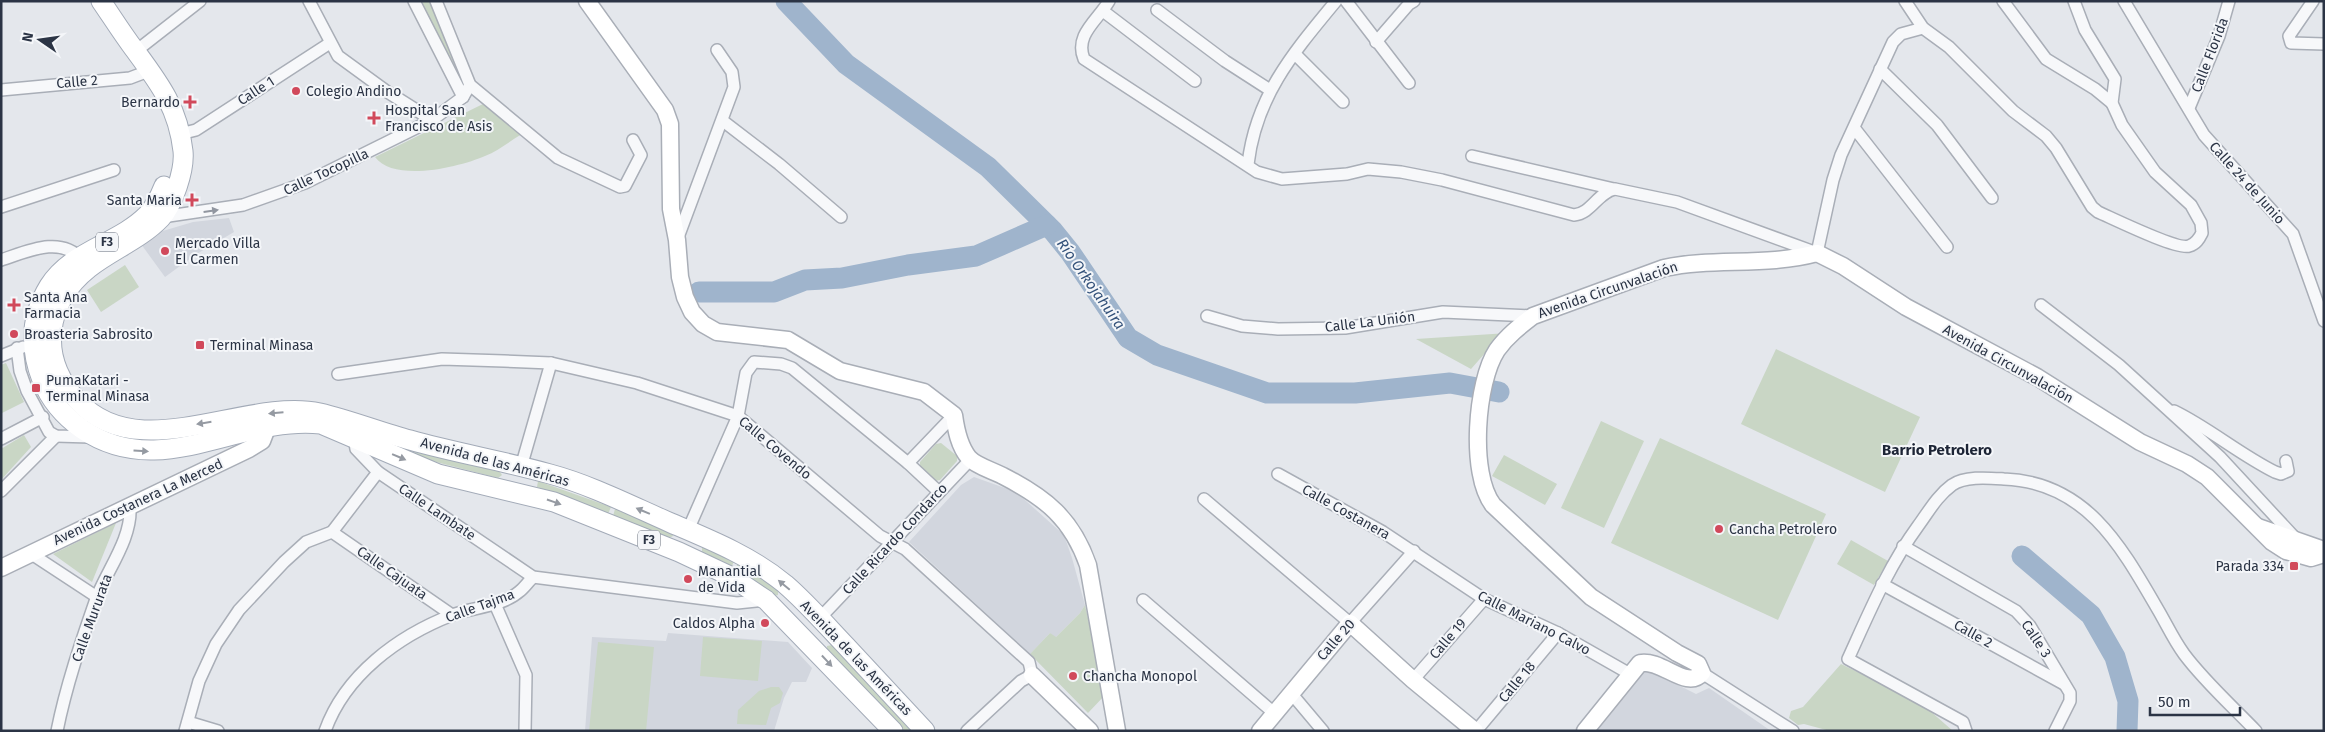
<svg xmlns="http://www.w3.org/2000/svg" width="2325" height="732" font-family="'Fira Sans',sans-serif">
<rect width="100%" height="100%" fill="#e4e7ec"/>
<g fill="#d2d6de">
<path d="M229,218l5,14 -39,23 -30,22 -24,-33 15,-11 37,-11z"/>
<path d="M974,477l42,15 48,43 8,23 13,47 -5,8 -25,25 -5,-5 -20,21 -121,-112 52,-57z"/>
<path d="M668,633l120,9 24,26 -6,14h-14l-8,16 -10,33h-189l7,-94 74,4z"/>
<path d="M1646,669l50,25 13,-6 62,43h-180z"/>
</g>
<g fill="#c9d6c5">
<path d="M420,1h12l19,45 8,28z"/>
<path d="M485,103l37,31c-12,7 -24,17 -37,22 -25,11 -91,27 -110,1z"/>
<path d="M125,265l14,22 -38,25 -14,-22z"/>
<path d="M1508,333l-15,11 -22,25 -55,-30z"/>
<path d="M1776,349l144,68 -35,75 -144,-68z"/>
<path d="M6,363l18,39 -22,11 -1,-48z"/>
<path d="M1601,421l43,20 -40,87 -43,-20z"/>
<path d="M24,435l7,12 -30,33v-31z"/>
<path d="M1660,438l166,76 -48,106 -167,-77z"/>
<path d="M941,443l16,13v5l-17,19 -4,1 -16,-13v-6l16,-18z"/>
<path d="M410,449l89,22 3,4 -4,3 -89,-23 -2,-3z"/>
<path d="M1504,455l53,29 -12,21 -53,-29z"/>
<path d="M538,481l73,26 -3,7 -71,-27z"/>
<path d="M615,509l57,23 1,4 -4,2 -56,-22z"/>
<path d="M116,523l-24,59 -39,-28z"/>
<path d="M1851,540l37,21 -14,24 -37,-21z"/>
<path d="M702,546l32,15 -2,5 -30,-14z"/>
<path d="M738,563l40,27v5l-4,1 -38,-28z"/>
<path d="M1085,605l20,90 -17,18 -58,-59 20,-21 6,4 24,-24z"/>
<path d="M703,637l59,4 -4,40 -58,-5z"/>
<path d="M598,642l56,5 -8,84h-57z"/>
<path d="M832,645l80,86h-10l-75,-81v-4z"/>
<path d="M1841,664l80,39 32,28h-123l-26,-7 -6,1 -9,-7 2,-7 12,-4z"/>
<path d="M771,687h8l4,6 -3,10 -9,5 -5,17 -29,-1 1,-14 21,-19z"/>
</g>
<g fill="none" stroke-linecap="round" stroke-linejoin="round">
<g stroke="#9fb4cc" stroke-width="21">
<path d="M786,1l60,63 142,103 65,64 17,21 58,86 29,17 110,38h88l95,-10 49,9"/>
<path d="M699,292h75l31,-12 37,-2 66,-13 68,-9 71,-31"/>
<path d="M2022,556l69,59 24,42 13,44 -1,30"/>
</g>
<g stroke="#a9aeb7" stroke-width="14">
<g id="street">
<path d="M309,1l29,55 48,35 46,29"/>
<path d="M414,1l49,96"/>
<path d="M436,1l34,84 88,73 62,29 5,-1 16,-31 -8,-15"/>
<path d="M1109,1c-11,19 -35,34 -25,58l173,113 25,7 65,-5 21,-5 33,3 41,8 132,35c18,-2 23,-22 41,-26l62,13 140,51 16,-73 8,-25 52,-113 8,-8 22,-6"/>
<path d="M1346,1l63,82"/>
<path d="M1905,1l18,27 26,19 64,64 33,25 10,12 36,59 6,5c16,7 79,38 91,34 7,-2 10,-7 13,-13l-1,-10 -10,-18 -36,-33 -33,-47 -10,-22 3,-24 -30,-49 -11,-29"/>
<path d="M2003,1l43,58 49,30 17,14"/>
<path d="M2124,1l80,134 89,99 31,87"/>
<path d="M2313,1l-24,35 2,7 33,1"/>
<path d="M1157,10l68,51 45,29"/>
<path d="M1103,11l92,70"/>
<path d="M1376,42l33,-38 5,-3"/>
<path d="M136,51l64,-50"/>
<path d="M1295,54l48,48"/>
<path d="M1880,69l57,56 55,73"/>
<path d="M1,90l129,-12 21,-8"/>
<path d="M2189,108l30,-72 10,-35"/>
<path d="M723,121l56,43 62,53"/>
<path d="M1855,129l92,118"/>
<path d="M180,134l16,-4 134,-87"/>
<path d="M1472,156l142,33"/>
<path d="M1248,164c8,-68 45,-111 88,-163"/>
<path d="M1,207l113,-37"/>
<path d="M162,217l81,-12 62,-22 127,-63 31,-23 7,-12"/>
<path d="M677,240l57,-153 -2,-15 -15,-22"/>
<path d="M1,260c25,-8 59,-25 80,-1"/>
<path d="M2041,305l78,60 101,92 76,82"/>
<path d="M1207,316l35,10 36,3 67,-1 98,-16 90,4"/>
<path d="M17,348l3,23 7,20 22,41 7,4 34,1"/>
<path d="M1,356l22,-9"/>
<path d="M338,374l104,-15 62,2 47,2 86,20 101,33 142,120 25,13 124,113 3,13 -11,6 -54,50"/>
<path d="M2174,411c35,17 65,43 101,61l6,2 7,-3 -2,-10"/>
<path d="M354,437l2,12 22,23 155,105 204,26 29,-3"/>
<path d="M1,439l42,-22"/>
<path d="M908,463l46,-48"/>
<path d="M521,467l30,-104"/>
<path d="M1278,474l105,58 101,67 74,34 72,41"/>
<path d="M1,491l55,-55"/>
<path d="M1204,499l146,124 64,-72"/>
<path d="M688,530l50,-114 8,-43 8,-11 27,2 11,4 116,95 31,29"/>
<path d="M332,532l120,83"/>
<path d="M1903,546l113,65 14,15 40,67v8l-15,30"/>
<path d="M30,553l67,44"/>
<path d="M1882,584l182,100"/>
<path d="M1143,600l131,113"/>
<path d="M495,604l31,71 -1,56"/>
<path d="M820,618l150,-158"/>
<path d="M1702,673l91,58"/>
<path d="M1413,680l71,-81"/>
<path d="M1291,693l32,38"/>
<path d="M188,722l30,9"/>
<path d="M57,731c9,-45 24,-89 39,-132 11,-29 36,-60 34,-92"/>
<path d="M185,731l14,-50 17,-37 23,-34 45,-48 22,-20 26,-10 46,-60"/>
<path d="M325,731c20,-56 73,-95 127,-116 21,-8 50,-8 68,-24 5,-4 9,-10 13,-14"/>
<path d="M1476,731l82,-98"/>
<path d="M1966,731l-3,-9 -115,-63c21,-46 40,-92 70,-133 11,-15 19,-30 34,-41 13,-9 36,-7 52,-6 81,3 116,65 153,129 9,15 16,31 27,46 20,27 48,52 72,77"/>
</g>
</g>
<g stroke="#a9aeb7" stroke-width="19">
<g id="secondary">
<path d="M587,1l78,109 5,14 1,85 6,31 3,37 5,20 7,15 11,12 14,8 71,8 52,31 84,21 30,23c2,15 5,31 15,43 7,8 25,13 34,18 43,22 69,43 85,89l29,166"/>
<path d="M2258,527l66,23"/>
<path d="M1,568l248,-119 13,-8 5,-13"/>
<path d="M1032,675l58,56"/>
<path d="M1260,731l90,-108 63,57 62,51"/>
<path d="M1585,731l55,-68c22,-4 47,28 62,10l-4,-9 -21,-11 -86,-56 -98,-92c-24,-31 -17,-123 4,-155 10,-14 23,-24 36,-34l131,-48c50,-11 101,-1 153,-15l26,13 63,41 131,70 103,65 47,22 20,13 65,65 14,9 25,7 13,-4"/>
</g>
</g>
<g stroke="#a3abb8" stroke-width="21">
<g id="primary">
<path d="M101,1c11,16 21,32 33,48 25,34 44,58 49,102 2,19 -10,54 -22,67 -20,21 -49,32 -72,50 -44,35 -51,89 -12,132 61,68 167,-3 243,13 30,7 60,19 90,27 46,13 94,21 140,34 41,11 82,32 121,49 40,17 80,33 114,61 22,19 41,41 61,62 26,28 52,56 79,85"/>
<path d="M164,186c-4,10 -9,21 -17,29 -29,29 -75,35 -98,71 -19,31 -20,61 -7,94 8,20 23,37 40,49 79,54 156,-14 239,-5l117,50 116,28 125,50 51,24 36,24 127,131"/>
</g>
</g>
<use href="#street" stroke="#f7f8fa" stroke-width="11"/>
<use href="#secondary" stroke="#fff" stroke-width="16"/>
<use href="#primary" stroke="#fff" stroke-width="19"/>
</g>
<defs><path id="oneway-solid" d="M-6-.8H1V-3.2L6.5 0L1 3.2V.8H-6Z" transform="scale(1.25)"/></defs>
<use fill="#9196a0" href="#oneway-solid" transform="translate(211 211) rotate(-8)"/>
<g fill="#959aa2">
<use href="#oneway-solid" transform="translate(276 413) rotate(175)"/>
<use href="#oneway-solid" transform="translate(204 423) rotate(171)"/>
<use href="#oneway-solid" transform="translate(141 451) rotate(4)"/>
<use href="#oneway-solid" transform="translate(399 457) rotate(23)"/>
<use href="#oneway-solid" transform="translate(554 502) rotate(19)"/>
<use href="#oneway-solid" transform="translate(643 511) rotate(-157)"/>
<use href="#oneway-solid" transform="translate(784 585) rotate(-140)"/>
<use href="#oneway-solid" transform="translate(827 661) rotate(47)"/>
</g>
<g fill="#d1495b" stroke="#f4f6f9" stroke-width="2">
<circle cx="296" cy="91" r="5"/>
<path d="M187.5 94.5h5v5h5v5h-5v5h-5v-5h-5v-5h5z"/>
<path d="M371.5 110.5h5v5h5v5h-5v5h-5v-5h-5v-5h5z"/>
<path d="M189.5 192.5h5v5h5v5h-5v5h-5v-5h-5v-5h5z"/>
<circle cx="165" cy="251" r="5"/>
<path d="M11.5 297.5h5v5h5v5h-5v5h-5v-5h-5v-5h5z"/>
<circle cx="14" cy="334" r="5"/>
<rect x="195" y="340" width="10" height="10" rx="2.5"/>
<rect x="31" y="383" width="10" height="10" rx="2.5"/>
<circle cx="1719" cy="529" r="5"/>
<rect x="2289" y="561" width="10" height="10" rx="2.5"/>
<circle cx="688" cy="579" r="5"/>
<circle cx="765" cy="623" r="5"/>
<circle cx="1073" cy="676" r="5"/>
</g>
<g text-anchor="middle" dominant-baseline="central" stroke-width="4" stroke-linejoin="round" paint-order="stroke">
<g fill="#f4f6f9" stroke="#676e7b" stroke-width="1">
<rect x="96" y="232.5" width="22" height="19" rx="4"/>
<rect x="638" y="530.5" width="22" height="19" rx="4"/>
</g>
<g font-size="12" font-weight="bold" fill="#2b3445">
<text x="107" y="242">F3</text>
<text x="649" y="540">F3</text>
</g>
<g font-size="14" fill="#2b3445" stroke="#f4f6f9">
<text transform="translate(2210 55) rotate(-69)">Calle Florida</text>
<text transform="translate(77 82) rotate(-5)">Calle 2</text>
<text transform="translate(256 91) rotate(-33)">Calle 1</text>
<text transform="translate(326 172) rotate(-25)">Calle Tocopilla</text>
<text transform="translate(2247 183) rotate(48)">Calle 24 de Junio</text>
<text transform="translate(1608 290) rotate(-19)">Avenida Circunvalación</text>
<text transform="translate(1370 322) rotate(-7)">Calle La Unión</text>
<text transform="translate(2008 364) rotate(29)">Avenida Circunvalación</text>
<text transform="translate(775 448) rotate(40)">Calle Covendo</text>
<text transform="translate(495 462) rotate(15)">Avenida de las Américas</text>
<text transform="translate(138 502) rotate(-25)">Avenida Costanera La Merced</text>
<text transform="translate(437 512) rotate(34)">Calle Lambate</text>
<text transform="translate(1346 512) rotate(29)">Calle Costanera</text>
<text transform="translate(895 539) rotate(-47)">Calle Ricardo Condarco</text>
<text transform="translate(392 573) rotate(35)">Calle Cajuata</text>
<text transform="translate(480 606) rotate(-20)">Calle Tajma</text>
<text transform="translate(92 618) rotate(-70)">Calle Mururata</text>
<text transform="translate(1534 623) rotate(27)">Calle Mariano Calvo</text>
<text transform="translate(1973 634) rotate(29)">Calle 2</text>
<text transform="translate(1448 639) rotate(-49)">Calle 19</text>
<text transform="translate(2036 639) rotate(56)">Calle 3</text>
<text transform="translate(1336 640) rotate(-49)">Calle 20</text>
<text transform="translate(856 658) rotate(46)">Avenida de las Américas</text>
<text transform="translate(1517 682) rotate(-50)">Calle 18</text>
</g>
<g font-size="14" fill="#2b3445" stroke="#f4f6f9" text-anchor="start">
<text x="306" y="91">Colegio Andino</text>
<text x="180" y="102" text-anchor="end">Bernardo</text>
<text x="385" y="110">Hospital San<tspan x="385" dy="16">Francisco de Asis</tspan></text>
<text x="182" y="200" text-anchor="end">Santa Maria</text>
<text x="175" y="243">Mercado Villa<tspan x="175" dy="16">El Carmen</tspan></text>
<text x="24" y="297">Santa Ana<tspan x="24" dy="16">Farmacia</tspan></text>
<text x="24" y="334">Broasteria Sabrosito</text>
<text x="210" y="345">Terminal Minasa</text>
<text x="46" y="380">PumaKatari -<tspan x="46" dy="16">Terminal Minasa</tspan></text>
<text x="1729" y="529">Cancha Petrolero</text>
<text x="2284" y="566" text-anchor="end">Parada 334</text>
<text x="698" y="571">Manantial<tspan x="698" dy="16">de Vida</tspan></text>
<text x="755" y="623" text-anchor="end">Caldos Alpha</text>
<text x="1083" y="676">Chancha Monopol</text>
</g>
<g font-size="15" font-style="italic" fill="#34527a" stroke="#f4f6f9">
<text transform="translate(1091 284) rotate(55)">Río Orkojahuira</text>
</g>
<g font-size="15" font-weight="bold" fill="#1d2536" stroke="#f4f6f9">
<text x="1937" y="450">Barrio Petrolero</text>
</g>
</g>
<rect width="2325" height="732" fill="none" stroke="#2b3445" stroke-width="5"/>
<g transform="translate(40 40) rotate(283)" stroke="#f4f6f9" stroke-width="4" paint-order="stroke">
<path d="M0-4L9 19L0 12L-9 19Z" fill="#2b3445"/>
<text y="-8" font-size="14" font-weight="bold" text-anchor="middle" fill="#2b3445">N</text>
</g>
<path d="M2150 707v8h90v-8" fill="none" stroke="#2b3445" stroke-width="2.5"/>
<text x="2158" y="707" font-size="15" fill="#2b3445" stroke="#f4f6f9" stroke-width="4" paint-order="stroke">50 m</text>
</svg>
